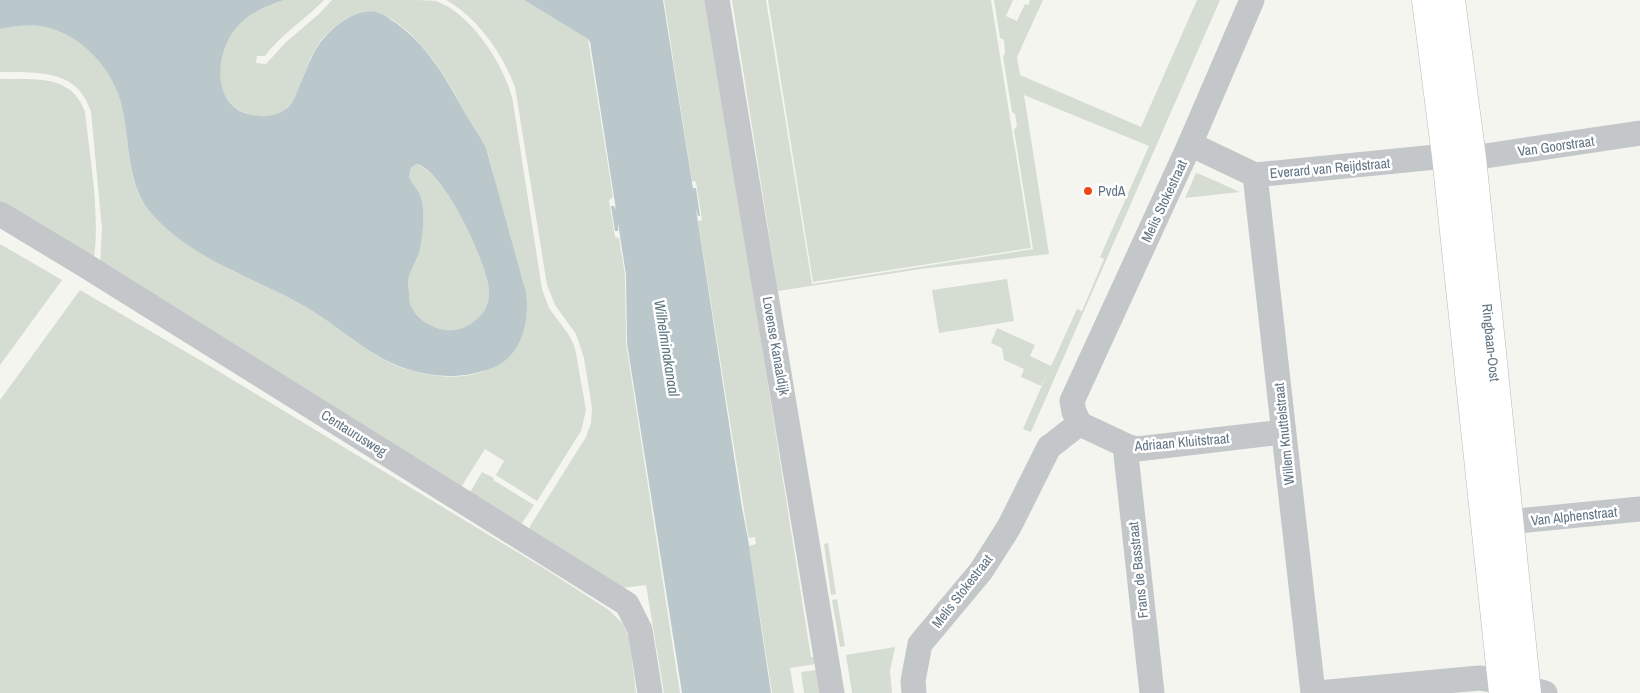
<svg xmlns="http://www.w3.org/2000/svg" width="1640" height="693" font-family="'Archivo Narrow',sans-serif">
<rect width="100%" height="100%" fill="#f5f5f0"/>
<g fill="#d5dcd1">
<path d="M284,0h40c-19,20 -43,34 -59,56h-8l-1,7 10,1 19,-21 34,-29 13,-14c25,0 51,0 77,0 8,0 19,0 27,1 35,12 70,66 77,101l29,187 7,19 20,27 6,13 11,62 -5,21 -44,70 -41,-26 8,-14 -19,-12 -25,40 -360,-222 2,-38 -11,-117c-14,-44 -53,-39 -91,-40v-43c15,-3 29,-5 45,-2 38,7 69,44 77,80 8,34 3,73 26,101 11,14 24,22 38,31 13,10 26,20 40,28 11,7 23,11 35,16 17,9 36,19 53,29 25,16 58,45 86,55 28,10 63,15 91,1 30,-15 39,-45 35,-76 -9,-33 -18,-66 -28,-99 -4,-15 -7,-32 -13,-47 -6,-13 -14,-23 -22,-35 -4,-8 -7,-16 -12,-24 -15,-26 -56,-84 -91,-74 -17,4 -35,20 -44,35 -17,26 -16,77 -61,68 -47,-10 -43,-67 -14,-94 12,-11 28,-16 43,-22z"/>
<path d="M446,0h78l64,39 25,158 -4,3 6,37 4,1 6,37 1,68 54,350h-16l-18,-108 -24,3 -92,-59v-3l56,-89 5,-14 1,-15 -8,-50 -8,-24 -21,-29 -8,-20 -32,-198c-13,-34 -37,-69 -69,-87z"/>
<path d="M664,0h43l104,657h4l1,7 -26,4 4,25h-22l-23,-147 7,-2 -1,-7 -6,1 -1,-3 -50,-314 4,-1 -6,-38 -4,-1z"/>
<path d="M732,0h34l46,284 221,-35 -19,-119 3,-4 -2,-12 -3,-2 -9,-55 2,-4 -1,-13 -4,-2 -6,-38h19l-7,16 11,5 8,-17 3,1 2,-5h13l-26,57 3,18 121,52 56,-127h23l-189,432 -8,-3 24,-55 -6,12 -20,-9 3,-8 -20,-9 -2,-12 -11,-5 6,-15 38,17 -5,11 21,10 26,-57 5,2 22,-52 -4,-2 49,-111 -125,-51 25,159 -128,15 -143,22z"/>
<path d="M768,0h223l40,248 -218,34z"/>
<path d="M0,79c34,1 71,-6 85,33 5,48 15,98 9,147l-94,-51z"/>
<path d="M415,164c28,4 74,101 74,128 0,13 -5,21 -15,29 -7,7 -18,10 -28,9 -14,-2 -28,-10 -34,-22 -3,-5 -3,-9 -3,-14 0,-4 -1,-8 -1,-12 1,-11 9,-21 12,-32 3,-16 5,-34 2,-49 -2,-9 -9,-15 -13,-23l2,-10z"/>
<path d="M1196,173l6,2 38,17 -55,6z"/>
<path d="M0,244l62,36 -62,85z"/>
<path d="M1007,279l7,42 -75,12 -7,-43z"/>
<path d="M80,290l125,73 340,206 64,41 13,13 7,14 7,56h-636v-293z"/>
<path d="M482,472l12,6 -1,2 41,25 -12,18 -3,2 -50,-31z"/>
<path d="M828,543l8,51 -5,1 -7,-51z"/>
<path d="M837,599l8,47 -5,1 -8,-47z"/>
<path d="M895,647l-5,24 2,22h-40l-6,-38z"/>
<path d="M817,670l3,23h-16l-3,-21z"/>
</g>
<g fill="#bac7cb" fill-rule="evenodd">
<path d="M0,0h284c-17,6 -36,13 -48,28 -24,29 -24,85 23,88 11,1 24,-2 31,-11 5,-6 7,-13 10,-20 7,-16 12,-34 24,-47 12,-14 32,-29 52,-26 8,2 14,7 20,11 29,21 48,51 65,83 7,14 18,27 25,42l40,144c4,29 -4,64 -34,76 -28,11 -57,10 -85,1 -35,-11 -63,-38 -93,-57 -55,-34 -124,-51 -166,-103 -22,-30 -18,-67 -26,-102 -8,-36 -39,-72 -77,-80 -15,-3 -30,-1 -45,2zM416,164c27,4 73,102 73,128 0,13 -5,22 -15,29 -7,7 -18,10 -28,9 -14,-2 -28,-10 -34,-22 -3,-6 -3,-9 -3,-15 0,-3 -1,-7 -1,-11 1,-11 9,-21 12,-32 3,-16 5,-34 2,-49 -2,-10 -9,-15 -13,-24l2,-9z"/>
<path d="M524,0h139l31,195 -1,-7h3l4,28h-2l-2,-7 46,299 6,31 23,154h-89l-55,-350 -1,-68 -8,-52v8h-3l-4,-25h3l2,4 -26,-168 -2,-3z"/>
</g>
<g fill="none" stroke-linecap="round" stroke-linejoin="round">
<g stroke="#b6babe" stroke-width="29">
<g id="major">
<path d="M1426,0l20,156 57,537"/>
<path id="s1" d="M1451,0l21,158 55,535"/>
</g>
</g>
<g stroke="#c3c7ca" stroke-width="25">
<path d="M717,0l115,693"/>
<path d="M1252,0l-62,144 -118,257 2,11 6,12 49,23 8,2 146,-17"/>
<path d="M1190,144l65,31 191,-19"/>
<path d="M1472,158l168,-25"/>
<path d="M1255,175l58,518"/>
<path d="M0,214l83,50 544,340 13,26 10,63"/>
<path d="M1129,447l-3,8 26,238"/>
<path d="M1508,522l132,-13"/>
<path d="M914,693l-1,-12 7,-37 61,-73 28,-44 40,-80c12,-8 19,-16 31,-23"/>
<path d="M1318,693l161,-15 22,3 44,12"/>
</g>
<use href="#major" stroke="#fff" stroke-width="28"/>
</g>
<circle fill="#ed4718" stroke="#fff" stroke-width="2" cx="1088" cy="191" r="5"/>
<g text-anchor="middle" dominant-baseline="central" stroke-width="5" stroke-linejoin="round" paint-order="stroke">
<g font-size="14" fill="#617483" stroke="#fff">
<text transform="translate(1556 146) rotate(-8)">Van Goorstraat</text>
<text transform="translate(1330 168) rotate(-5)">Everard van Reijdstraat</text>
<text transform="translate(1164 201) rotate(-65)">Melis Stokestraat</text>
<text stroke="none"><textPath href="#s1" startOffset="345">Ringbaan-Oost</textPath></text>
<text transform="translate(776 346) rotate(80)">Lovense Kanaaldijk</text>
<text transform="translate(354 433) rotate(32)">Centaurusweg</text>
<text transform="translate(1284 434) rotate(-96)">Willem Knuttelstraat</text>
<text transform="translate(1182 442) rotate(-5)">Adriaan Kluitstraat</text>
<text transform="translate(1574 516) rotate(-6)">Van Alphenstraat</text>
<text transform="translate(1138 570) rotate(-96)">Frans de Basstraat</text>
<text transform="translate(962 591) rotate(-52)">Melis Stokestraat</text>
</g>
<g font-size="14" fill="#617483" stroke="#fff" text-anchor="start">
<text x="1098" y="191">PvdA</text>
</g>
<g font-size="15" font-style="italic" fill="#5d7780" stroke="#fff">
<text transform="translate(667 348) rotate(81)">Wilhelminakanaal</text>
</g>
</g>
</svg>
